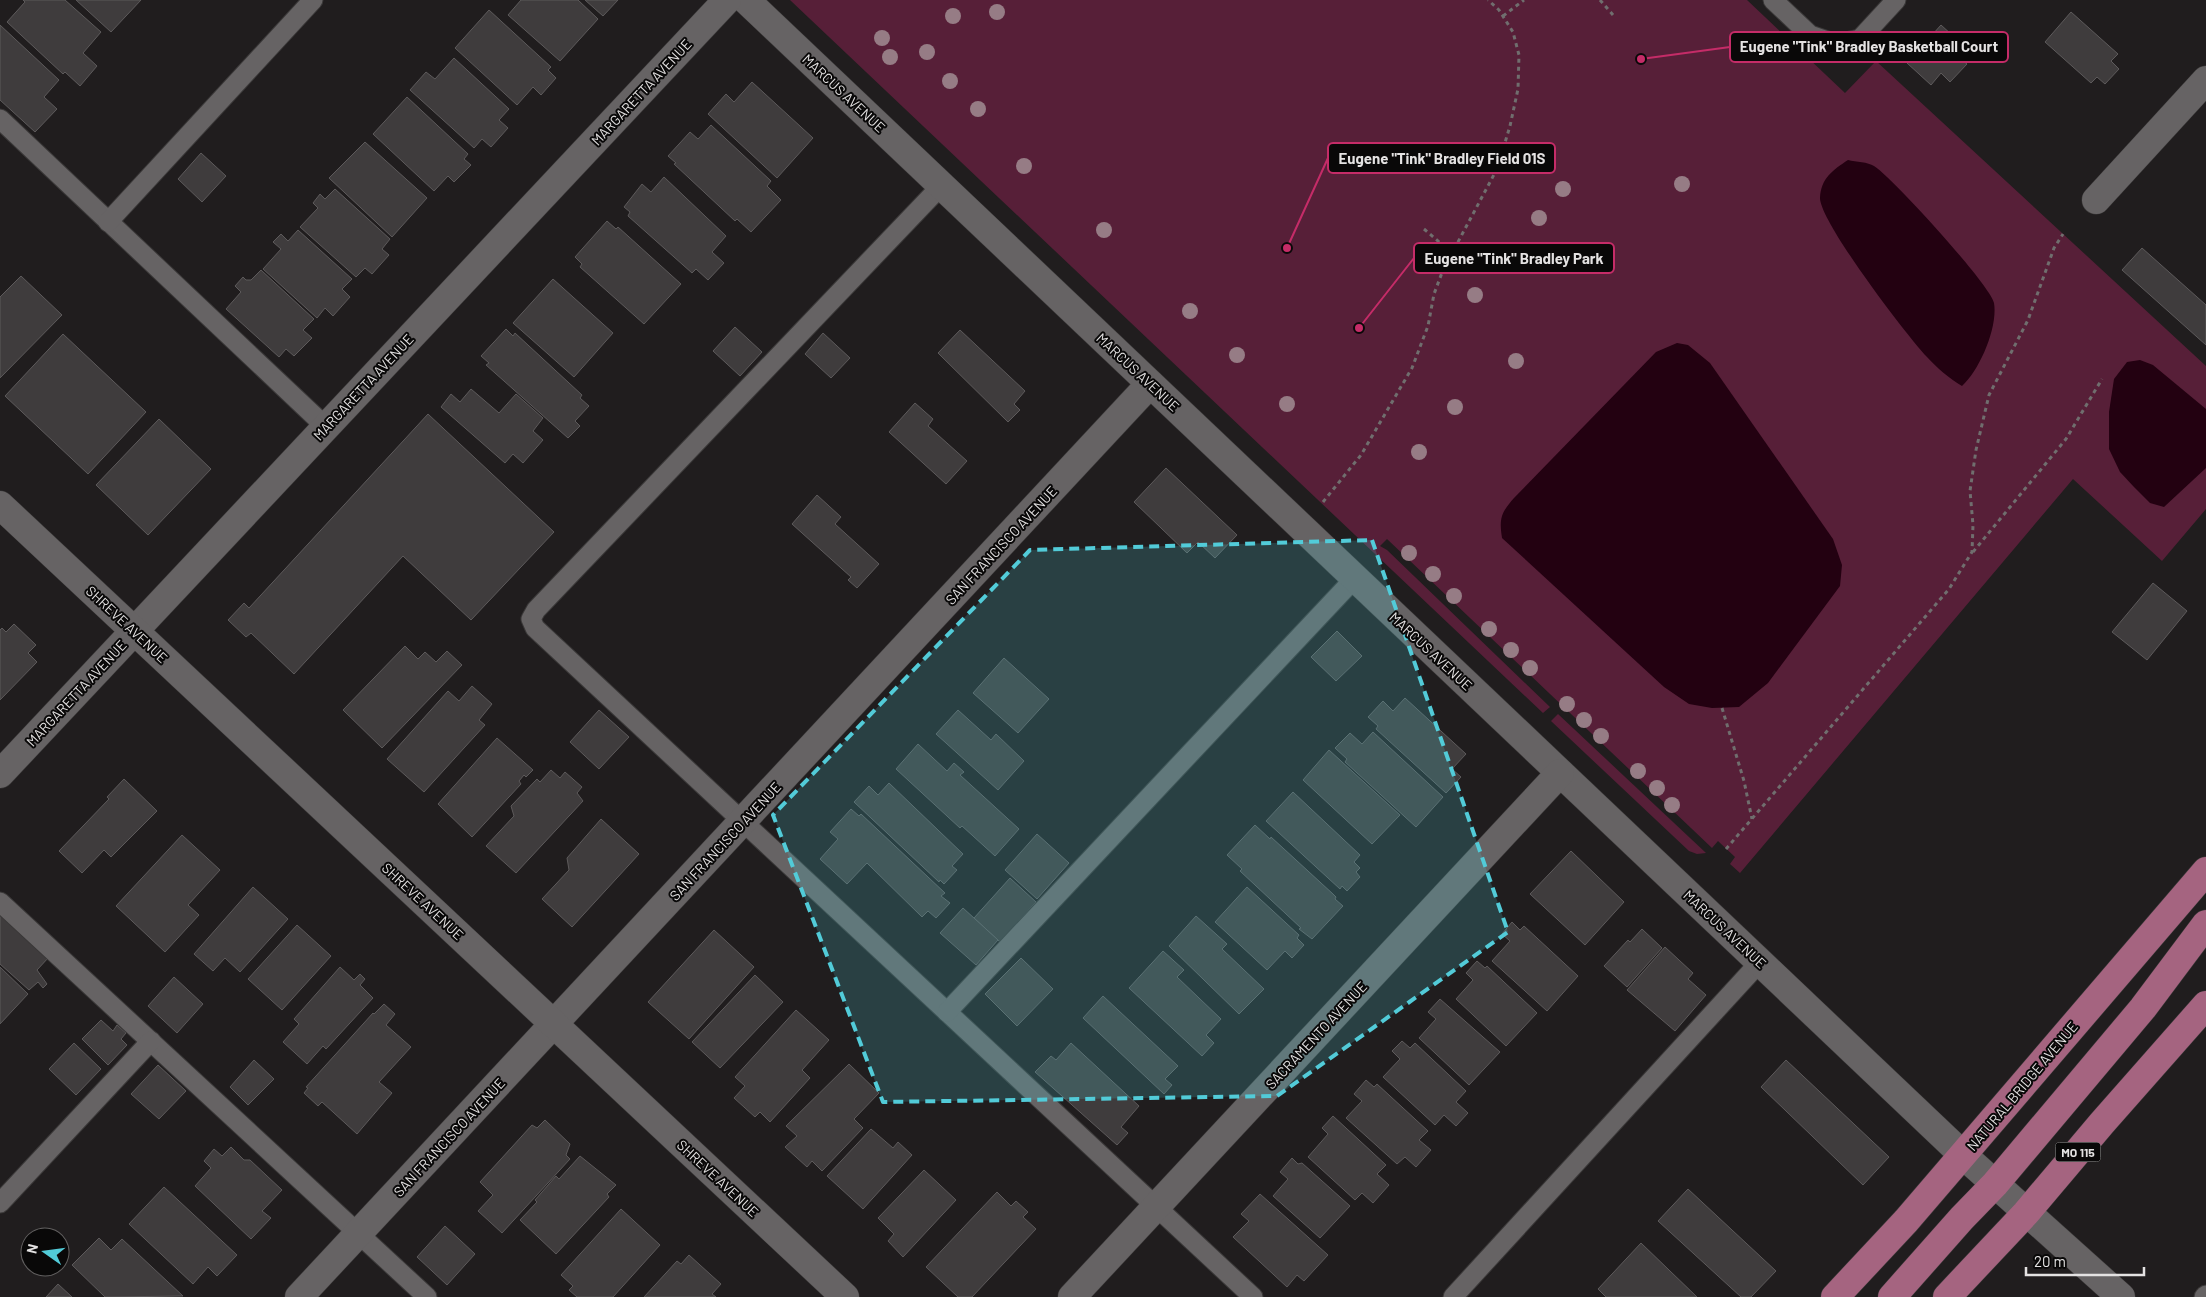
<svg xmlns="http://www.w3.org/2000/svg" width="2206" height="1297" font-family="Barlow,sans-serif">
<rect width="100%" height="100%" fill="#201d1e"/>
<g fill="#571f38">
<path d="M790,0h957l98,93 31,-32 330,305v143l-44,52 -89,-82 -333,394 -10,-9 5,-7 -17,-16 -6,7 -325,-309 -7,7 7,4 163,157 -7,6z"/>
<path d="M1558,714l148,139 -9,1 -8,-3 -138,-130z"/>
</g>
<g fill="#230111">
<path d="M1848,160c8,2 20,2 26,6 18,11 117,120 120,137 4,24 -14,67 -32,83 -13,-8 -25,-18 -35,-29 -20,-21 -107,-135 -107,-159 1,-20 13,-28 28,-38z"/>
<path d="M1677,343l11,2 22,18 123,176 9,26 -2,21 -72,97 -29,24 -27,1 -23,-4 -25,-17 -162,-149c-3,-20 -1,-25 12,-40l142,-146z"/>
<path d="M2140,360l13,5 53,44v59l-42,39 -14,-4 -16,-16 -14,-15 -11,-23v-37l5,-33 13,-17z"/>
</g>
<g fill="#3f3c3d" stroke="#5d5a5b">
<path d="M23,0h42l36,32 -18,21 14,13 -17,20 -15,-14 -2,2 -56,-52 18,-20z"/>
<path d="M76,0h65l-30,32z"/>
<path d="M521,0h57l20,19 -38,42 -52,-46z"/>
<path d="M585,0h33l-15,16z"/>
<path d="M489,10l62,57 -3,3 8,8 -15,17 -8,-8 -16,18 -62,-57z"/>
<path d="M2071,12l47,42 -7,7 8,8 -14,15 -8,-7 -6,6 -46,-41z"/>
<path d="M0,25l59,55 -15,17 13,12 -22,23 -35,-32z"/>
<path d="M1941,25l23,21 -7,10 10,8 -17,18 -9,-9 -10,12 -24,-22z"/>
<path d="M454,58l55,51 -10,11 9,8 -17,19 -9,-8 -8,9 -64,-58 16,-18 9,7z"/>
<path d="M752,82l61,56 -36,40 -69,-64 18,-20 8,8z"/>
<path d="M407,97l61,57 -4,5 7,6 -17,17 -6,-6 -14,15 -61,-57z"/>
<path d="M711,125l60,56 -4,5 14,14 -30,32 -14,-13 -2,2 -61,-57 2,-1 -8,-7 22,-24 8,7z"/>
<path d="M365,142l62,56 -35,39 -63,-59z"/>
<path d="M201,153l25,23 -24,26 -24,-23z"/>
<path d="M664,177l62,59 -14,16 12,11 -16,17 -12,-11 -4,4 -64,-57 2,-4 -6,-5 18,-23 9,8z"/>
<path d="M335,189l55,50 -8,10 7,6 -17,19 -7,-6 -9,9 -56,-50 18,-19 -5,-5 7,-9 5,5z"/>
<path d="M607,221l9,8 2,-2 63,57 -37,40 -64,-57 2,-3 -7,-7z"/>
<path d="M298,230l54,49 -10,10 8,8 -17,19 -8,-8 -8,10 -54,-49 18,-20 -8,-7 8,-8 7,7z"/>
<path d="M2142,248l64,57v40l-84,-75z"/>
<path d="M261,270l53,49 -11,11 9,8 -18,18 -8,-7 -7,8 -53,-48 15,-17 -6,-6 8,-9 3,3h5z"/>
<path d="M21,276l41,39 -62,63v-81z"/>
<path d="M553,279l60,54 -39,44 -61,-54z"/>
<path d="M735,327l27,25 -22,24 -27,-25z"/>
<path d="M506,329l7,7 2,-3 67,62 -2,3 9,8 -14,15 5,5 -12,12 -82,-73 3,-2 -8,-7z"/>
<path d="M960,330l65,61 -11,13 6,6 -12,12 -70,-69z"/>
<path d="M823,333l27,25 -19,20 -26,-24z"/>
<path d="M63,334l83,78 -58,62 -83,-78z"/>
<path d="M471,389l28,24 17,-19 27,24 -10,13 10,9 -20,23 -10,-9 -8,9 -64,-56 10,-13 9,8z"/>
<path d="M915,403l18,16 -5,7 39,35 -21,23 -57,-52z"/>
<path d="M428,414l126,118 -83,88 -68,-64 -109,118 -43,-41 -5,4 -18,-17 16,-17 5,5z"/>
<path d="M159,419l52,50 -63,66 -52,-50z"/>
<path d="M1166,468l71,67 -22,23 -17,-16 -11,11 -53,-51z"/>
<path d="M817,495l24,22 -6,7 44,40 -22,24 -9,-8 3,-3 -59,-53z"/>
<path d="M2153,583l34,28 -40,49 -35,-28z"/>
<path d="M14,624l22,21 -8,8 9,9 -37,38v-70l2,-2 4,4z"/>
<path d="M1337,631l25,25 -26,25 -25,-24z"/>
<path d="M405,646l13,13 7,-7 11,10 11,-11 15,14 -80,83 -39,-38z"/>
<path d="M1004,658l45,41 -31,34 -45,-40z"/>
<path d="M472,686l20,18 -13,16 6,5 -61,67 -37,-33 61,-68 11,10z"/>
<path d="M1405,698l61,56 -14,15 9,8 -15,16 -70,-64 2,-3 -10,-9 15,-16 10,10z"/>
<path d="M599,710l30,27 -30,32 -29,-27z"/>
<path d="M958,710l33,30 5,-6 28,27 -26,29 -62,-56z"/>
<path d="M1373,732l70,65 -27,30 -71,-65 2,-3 -12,-11 15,-15 12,11z"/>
<path d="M497,738l36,32 -7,7 -2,-2 -5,6 2,3 -49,53 -34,-33z"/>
<path d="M918,744l29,27 7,-8 10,9 -4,3 59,54 -24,27 -33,-30 -2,2 -64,-59z"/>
<path d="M1329,750l71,65 -28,29 -69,-64z"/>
<path d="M551,770l9,8 5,-6 17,15 -5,6 6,8 -67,72 -30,-27 28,-30 -3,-10 26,-27 3,3z"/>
<path d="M124,779l33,32 -46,46 -7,-7 -22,23 -23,-22 50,-52 -2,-2z"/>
<path d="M889,783l74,71 -11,12 5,4 -13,14 -4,-4 -1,2 -85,-80 15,-16 9,9z"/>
<path d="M1293,792l67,63 -6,7 6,6 -4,4 4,5 -13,14 -5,-5 -2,3 -74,-68z"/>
<path d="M851,809l8,7 2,-2 84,79 -4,3 9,7 -14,15 -8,-7 -6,6 -55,-54 -20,21 -27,-25 18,-20 -8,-7z"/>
<path d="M601,819l38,35 -67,73 -30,-28 27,-29 -2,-12z"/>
<path d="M1255,825l15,14 1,-2 62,57 3,3 -1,2 8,7 -31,33 -13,-10 2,-1 -61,-57 2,-2 -15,-14z"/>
<path d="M1037,834l32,29 -32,36 -32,-29z"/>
<path d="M182,835l38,35 -32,35 11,10 -34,37 -49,-46z"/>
<path d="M1571,851l53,51 -39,43 -55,-51z"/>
<path d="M1010,878l26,24 -36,40 -26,-24z"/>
<path d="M253,887l35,32 -48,53 -15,-14 -12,13 -19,-17z"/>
<path d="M1247,887l52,48 -2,3 7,7 -12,13 -7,-7 -18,19 -52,-48z"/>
<path d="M963,908l35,32 -22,25 -36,-32z"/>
<path d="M0,911l49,46 -12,13 10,14 -4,4 -5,-6 -9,8 -29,-26z"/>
<path d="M1196,916l31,28 -5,5 42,40 -25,25 -70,-68z"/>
<path d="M1512,922l8,8 4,-4 54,50 -31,35 -55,-50 18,-20 -8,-7z"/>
<path d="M297,925l34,31 -49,54 -34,-31z"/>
<path d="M1642,929l20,19 -35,39 -23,-21 24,-26 2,2z"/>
<path d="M714,930l40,37 -65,72 -41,-37z"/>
<path d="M1665,947l28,26 -5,6 18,16 -31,36 -48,-41z"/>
<path d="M1163,951l21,19 -7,7 44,42 -15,16 8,8 -12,13 -73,-68z"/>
<path d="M1021,958l32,31 -36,37 -32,-32z"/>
<path d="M1477,961l8,7 2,-2 50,47 -31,33 -50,-47 17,-19 -7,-7z"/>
<path d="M0,967l28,27 -28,30z"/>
<path d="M340,967l14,13 6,-6 5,5 -5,6 13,13 -47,51 -3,-3 -16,18 -24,-22 16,-18 -5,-5z"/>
<path d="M755,975l28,27 -63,66 -28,-26z"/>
<path d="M174,977l29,27 -26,29 -29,-27z"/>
<path d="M1103,996l75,70 -13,13 7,6 -8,9 -81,-76z"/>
<path d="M1440,999l60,53 -31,33 -50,-47 17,-19 -8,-7z"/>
<path d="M384,1004l11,10 -9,11 25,22 -32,35 13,11 -35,41 -35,-32 -4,4 -14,-13 4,-5 -2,-1 67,-74 1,1z"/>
<path d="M796,1010l33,30 -27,30 8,8 -40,44 -10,-10 -5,5 -21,-19 11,-12 -10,-9z"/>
<path d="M101,1020l12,11 4,-6 9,8 -5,6 6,6 -19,20 -26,-26z"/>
<path d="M1402,1041l8,7 5,-5 51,48 -10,11 12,11 -12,13 -12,-11 -9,10 -52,-48 17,-18 -8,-8z"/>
<path d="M74,1043l27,26 -25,26 -27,-26z"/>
<path d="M1071,1043l68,63 -18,21 7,6 -11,12 -82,-73 16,-16 5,4z"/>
<path d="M254,1060l20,19 -26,26 -18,-18z"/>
<path d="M1786,1060l103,97 -26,28 -102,-98z"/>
<path d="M849,1064l30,29 -25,26 9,9 -41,43 -10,-10 -5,6 -22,-20 12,-11 -11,-10z"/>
<path d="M158,1065l28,26 -27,28 -28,-25z"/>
<path d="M1366,1080l8,7 3,-3 51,47 -9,9 12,10 -15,17 -11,-10 -8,7 -51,-46 16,-17 -8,-7z"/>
<path d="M1333,1116l53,49 -9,9 12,11 -16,18 -11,-10 -7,7 -47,-43 20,-23 -6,-6z"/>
<path d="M545,1120l25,24 -4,11 4,4 -68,74 -24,-22 15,-16 -13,-13 52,-57 5,3z"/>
<path d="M871,1129l22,19 5,-6 14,13 -49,54 -36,-33z"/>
<path d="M231,1147l13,13h6l32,30 -20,21 9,7 -20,21 -56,-53 16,-18 -7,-7 10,-12 8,7z"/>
<path d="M580,1156l36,29 -9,9 2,3 -53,57 -36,-34 17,-18 -2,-2 21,-24 3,3z"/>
<path d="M1292,1158l6,6 4,-1 48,43 -30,32 -47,-42 15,-17 -8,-7z"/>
<path d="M924,1170l32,30 -53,57 -15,-16 6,-7 -16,-16z"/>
<path d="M164,1187l73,68 -20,21 -9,-9 -15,17 -64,-60z"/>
<path d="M1688,1189l88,82 -25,26h-10l-83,-76z"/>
<path d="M997,1192l14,14 5,-5 12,11 -5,5 13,12 -64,68h-14l-32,-30z"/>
<path d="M1260,1194l68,61 -24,26 -7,-6 -10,12 -54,-50 16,-16 -8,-7z"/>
<path d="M621,1209l39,36 -47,52h-36l-8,-7 4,-4 -12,-11z"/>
<path d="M445,1226l30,28 -28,31 -30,-28z"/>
<path d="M99,1238l12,12 11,-11 61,57 -78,1 -33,-32z"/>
<path d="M1641,1243l56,54h-91l-8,-8z"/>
<path d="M689,1255l32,29 -9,10 4,3h-72l33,-36 4,3z"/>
<path d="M58,1284l14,13h-26z"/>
</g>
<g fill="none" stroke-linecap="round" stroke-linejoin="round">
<g stroke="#3a3838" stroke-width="21">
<g id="service">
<path d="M1773,0l37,35 26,9 24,-5 36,-39"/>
<path d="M0,119l326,308"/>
<path d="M941,186l-405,424 -5,9 4,9 718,669"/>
<path d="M108,222l205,-222"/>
<path d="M0,902l427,395"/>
<path d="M947,1012l408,-434"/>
<path d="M0,1203l151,-162"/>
<path d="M1453,1297l307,-335"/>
<path d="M2204,1297l2,-2"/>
</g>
</g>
<g stroke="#3a3838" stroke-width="29">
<g id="minor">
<path d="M746,0l1217,1155"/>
<path d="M2096,200l110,-120"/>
<path d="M0,774l727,-774"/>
<path d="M299,1297l851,-913"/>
<path d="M1072,1297l488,-524"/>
</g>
</g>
<g stroke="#3a3838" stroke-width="29">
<g id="tertiary">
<path d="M0,505l845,792"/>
<path d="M1963,1155l158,142"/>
</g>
</g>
<g stroke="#3a3838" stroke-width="29">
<g id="primary">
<path d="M1835,1297l71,-76 300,-350"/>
<path d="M1892,1297l70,-79 33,-34 148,-176 63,-84"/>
<path d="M1947,1297l79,-84 76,-90 104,-118"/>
</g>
</g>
<g stroke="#706e6e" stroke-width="3" stroke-dasharray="4 4" stroke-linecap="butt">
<path d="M1600,0l13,15"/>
<path d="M1503,16l21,-16"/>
<path d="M1424,229l28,24"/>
<path d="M1323,502l38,-47 51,-87 16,-42 6,-32 9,-24 54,-101 13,-43 8,-37 1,-34 -6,-23 -14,-22 -11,-10"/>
<path d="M1973,552l93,-113 36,-60"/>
<path d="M1722,708l22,73 8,38"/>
<path d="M1726,849l223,-260 23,-37 1,-27 -3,-34 6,-41 13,-55 39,-75 26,-72 9,-14"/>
</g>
<use href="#service" stroke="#666364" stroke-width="19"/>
<use href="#minor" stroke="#666364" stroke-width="28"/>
<use href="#tertiary" stroke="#666364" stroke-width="28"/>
<use href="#primary" stroke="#a56480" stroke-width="28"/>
</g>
<g fill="#967c85">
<circle cx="997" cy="12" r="8"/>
<circle cx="953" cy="16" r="8"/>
<circle cx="882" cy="38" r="8"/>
<circle cx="927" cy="52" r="8"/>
<circle cx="890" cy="57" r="8"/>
<circle cx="950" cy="81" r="8"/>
<circle cx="978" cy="109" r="8"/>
<circle cx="1024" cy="166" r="8"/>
<circle cx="1682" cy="184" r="8"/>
<circle cx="1563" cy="189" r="8"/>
<circle cx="1539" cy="218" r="8"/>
<circle cx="1104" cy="230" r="8"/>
<circle cx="1475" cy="295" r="8"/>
<circle cx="1190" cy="311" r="8"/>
<circle cx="1237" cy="355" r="8"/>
<circle cx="1516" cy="361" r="8"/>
<circle cx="1287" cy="404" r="8"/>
<circle cx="1455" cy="407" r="8"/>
<circle cx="1419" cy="452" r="8"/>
<circle cx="1409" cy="553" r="8"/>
<circle cx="1433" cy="574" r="8"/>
<circle cx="1454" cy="596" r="8"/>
<circle cx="1489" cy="629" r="8"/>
<circle cx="1511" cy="650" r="8"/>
<circle cx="1530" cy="668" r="8"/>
<circle cx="1567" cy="704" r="8"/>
<circle cx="1584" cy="720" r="8"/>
<circle cx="1601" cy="736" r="8"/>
<circle cx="1638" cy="771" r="8"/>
<circle cx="1657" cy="788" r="8"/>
<circle cx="1672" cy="805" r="8"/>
</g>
<path fill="#52cbd8" fill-opacity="0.2" stroke="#52cbd8" stroke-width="4" stroke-dasharray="10 6" stroke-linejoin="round" d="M1372,540l136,392 -231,164 -394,6 -110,-287 257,-265z"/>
<g text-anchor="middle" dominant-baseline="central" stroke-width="4" stroke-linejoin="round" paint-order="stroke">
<rect fill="#090808" stroke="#a2a1a1" stroke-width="1" x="2055.5" y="1142.5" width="45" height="19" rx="4"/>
<g font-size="12" font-weight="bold" fill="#e4e2e2">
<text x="2078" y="1152">MO 115</text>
</g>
<g font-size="14" fill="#e4e2e2" stroke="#090808">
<text transform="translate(641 92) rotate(-47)">MARGARETTA AVENUE</text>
<text transform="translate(844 93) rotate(43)">MARCUS AVENUE</text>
<text transform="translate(1138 372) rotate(43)">MARCUS AVENUE</text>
<text transform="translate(363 387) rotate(-47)">MARGARETTA AVENUE</text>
<text transform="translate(1001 545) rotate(-47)">SAN FRANCISCO AVENUE</text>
<text transform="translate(127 624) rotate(43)">SHREVE AVENUE</text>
<text transform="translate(1431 651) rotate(43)">MARCUS AVENUE</text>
<text transform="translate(76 693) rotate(-47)">MARGARETTA AVENUE</text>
<text transform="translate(725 841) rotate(-47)">SAN FRANCISCO AVENUE</text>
<text transform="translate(423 901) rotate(43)">SHREVE AVENUE</text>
<text transform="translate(1725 929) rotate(43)">MARCUS AVENUE</text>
<text transform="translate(1316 1035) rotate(-47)">SACRAMENTO AVENUE</text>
<text transform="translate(2022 1086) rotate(-50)">NATURAL BRIDGE AVENUE</text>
<text transform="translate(449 1137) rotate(-47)">SAN FRANCISCO AVENUE</text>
<text transform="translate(718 1178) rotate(43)">SHREVE AVENUE</text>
</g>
</g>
<path fill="none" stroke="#c52c68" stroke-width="2" d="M1641 59L1730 47M1287 248L1328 158M1359 328L1414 258"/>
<g fill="#c52c68" stroke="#090808" stroke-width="2">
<circle cx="1641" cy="59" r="5"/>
<circle cx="1287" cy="248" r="5"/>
<circle cx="1359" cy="328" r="5"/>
</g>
<g fill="#090808" stroke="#c52c68" stroke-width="2">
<rect x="1730" y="32" width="278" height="30" rx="5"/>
<rect x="1328" y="143" width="227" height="30" rx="5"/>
<rect x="1414" y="243" width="200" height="30" rx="5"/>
</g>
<g font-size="15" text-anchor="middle" font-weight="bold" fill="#e4e2e2">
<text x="1869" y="52">Eugene "Tink" Bradley Basketball Court</text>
<text x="1442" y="164">Eugene "Tink" Bradley Field 01S</text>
<text x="1514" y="264">Eugene "Tink" Bradley Park</text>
</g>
<g transform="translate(45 1252) rotate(284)"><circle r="24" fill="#090808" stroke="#615f5f"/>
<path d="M0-4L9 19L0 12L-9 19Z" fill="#52cbd8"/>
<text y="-8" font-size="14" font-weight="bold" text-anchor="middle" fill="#e4e2e2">N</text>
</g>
<path d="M2026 1267v8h118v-8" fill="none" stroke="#e4e2e2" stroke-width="2.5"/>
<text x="2034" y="1267" font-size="15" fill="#e4e2e2" stroke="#090808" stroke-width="4" paint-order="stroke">20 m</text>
</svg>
